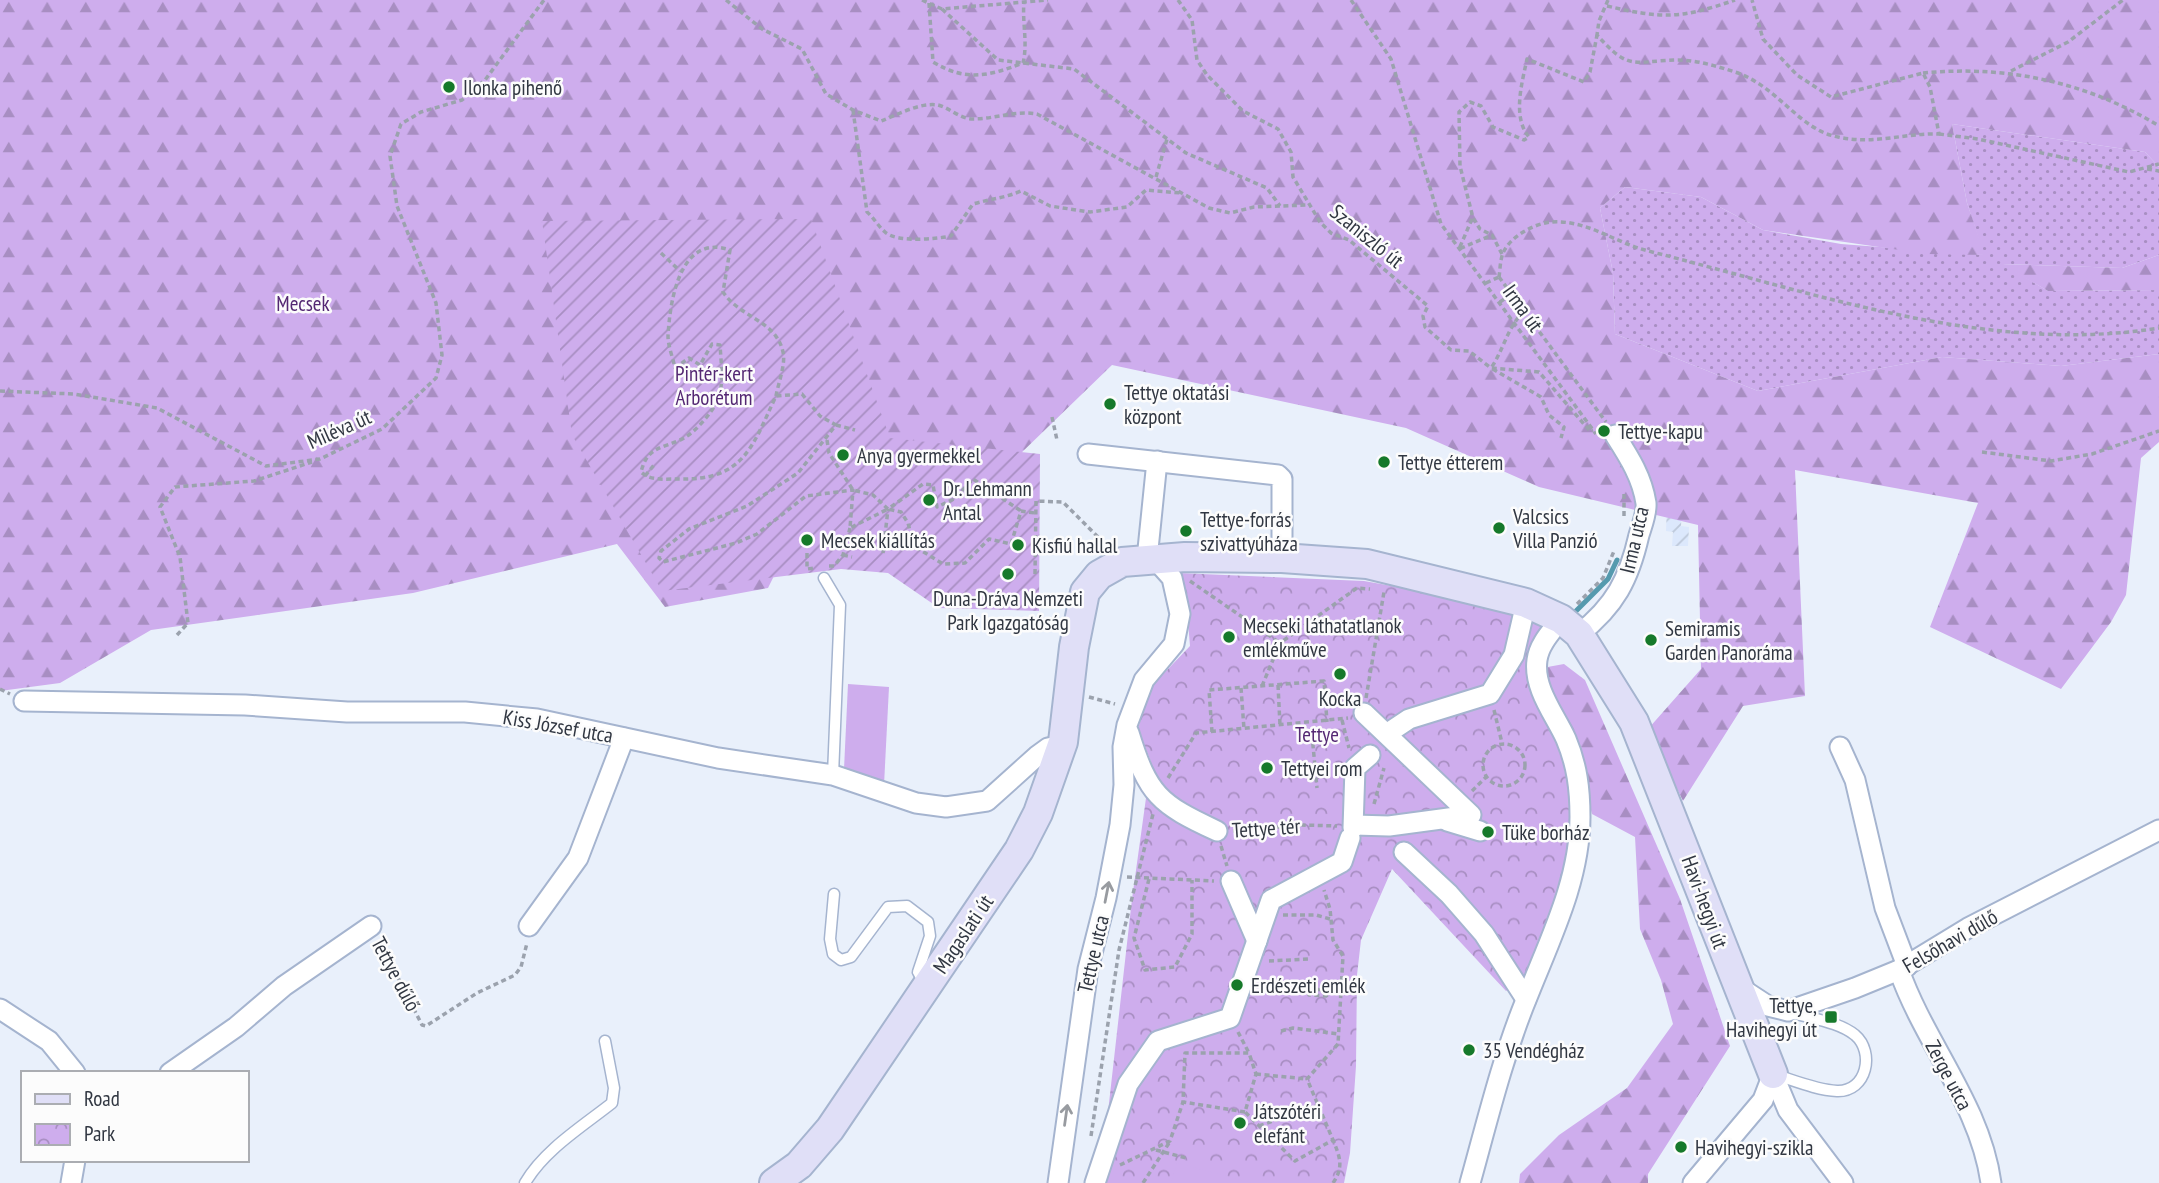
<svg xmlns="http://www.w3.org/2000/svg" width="2159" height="1183" font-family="'PT Sans Narrow',sans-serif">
<defs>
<pattern id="industrial-furrows" width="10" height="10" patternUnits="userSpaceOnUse" patternTransform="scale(1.75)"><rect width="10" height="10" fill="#dce8fc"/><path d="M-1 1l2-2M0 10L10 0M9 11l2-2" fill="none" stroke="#bdc8d9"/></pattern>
<pattern id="grass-dots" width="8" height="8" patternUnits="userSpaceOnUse" patternTransform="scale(1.75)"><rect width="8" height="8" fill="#ceaded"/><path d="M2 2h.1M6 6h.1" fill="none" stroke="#a88ec2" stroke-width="1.8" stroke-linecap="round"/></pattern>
<pattern id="forest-firs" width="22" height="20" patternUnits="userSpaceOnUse" patternTransform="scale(1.75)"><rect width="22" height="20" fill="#ceaded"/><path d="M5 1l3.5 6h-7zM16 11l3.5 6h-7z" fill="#a88ec2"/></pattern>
<pattern id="park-crowns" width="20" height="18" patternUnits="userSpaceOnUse" patternTransform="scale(1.75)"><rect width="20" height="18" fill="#ceaded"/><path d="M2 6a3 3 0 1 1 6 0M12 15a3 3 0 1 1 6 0" fill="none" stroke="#a88ec2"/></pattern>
<pattern id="garden-furrows" width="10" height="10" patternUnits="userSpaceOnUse" patternTransform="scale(1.75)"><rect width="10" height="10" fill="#ceaded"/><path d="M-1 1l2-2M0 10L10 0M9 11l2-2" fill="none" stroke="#a88ec2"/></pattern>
</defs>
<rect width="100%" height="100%" fill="#e9f0fb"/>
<path fill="url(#industrial-furrows)" d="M1667,505l15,1 -1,20 8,1 -1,19h-16l1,-14 -7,-1z"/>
<path fill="url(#grass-dots)" d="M1952,124l193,28 14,15v88l-37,13 -119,-4 45,27 111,-1v64l-98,12 -119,-9 -184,34 -143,-57 -2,-61 -13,-65 25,-21 76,10 62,33 78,14 143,11 -17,-52z"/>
<g fill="url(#forest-firs)">
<path d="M0,0h2159v167l-14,-15 -193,-28 15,79 18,52 -58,-1 -164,-24 -62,-33 -76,-10 -25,21 13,65 2,61 143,57 184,-34 119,9 98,-12v88l-18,16 -15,137 -15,27 -50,67 -131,-62 48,-124 -183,-33 10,226 -62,10 -60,95 -35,-72 53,-60 -3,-144 -159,-38 -133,-59 -294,-63 -94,91 -189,9 -61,123 -103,19 -48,-63 -204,49 -262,37 -91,53 -60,8z"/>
<path d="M2159,255v35l-111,1 -47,-27 121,4z"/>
<path d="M1564,664l21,16 95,219 50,147 -82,128v9h-129l1,-9 39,-39 68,-47 46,-64 -12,-44 -21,-51 -5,-92 -43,-23 -29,-100 -21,-46z"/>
</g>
<path fill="url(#park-crowns)" d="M1178,573l186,8 118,21 66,24 -18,47 42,102 1,40 -5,34 -16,62 -25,64 -21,16 -114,-122 -31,71 -4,35 -1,91 -6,87 -6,30h-244l32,-284 19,-137 -13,-33 11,-40 41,-43 -3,-36z"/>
<path fill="url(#garden-furrows)" d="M811,219l79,219 150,16 -1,157 -100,-3 -51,-35 -47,-4 -179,22 -90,-156 -30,-214z"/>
<g fill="#ceaded">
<path d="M848,684l41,3 -5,98 -40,-16z"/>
<path d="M1177,1163l75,20h-81z"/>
</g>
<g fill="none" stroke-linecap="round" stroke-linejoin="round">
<path stroke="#559aae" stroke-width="5" d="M1571,616l37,-37 9,-19"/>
<g stroke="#a5b4cf" stroke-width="13">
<g id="lane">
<path d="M824,578l16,27 -7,170"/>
<path d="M834,894l-4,45 3,15 8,6 10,-3 37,-50 19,-1 21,16 2,14 -12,36 7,13"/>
<path d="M1773,1074c20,6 43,16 64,17 30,1 38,-39 18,-56 -16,-13 -42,-16 -62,-22"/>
<path d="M525,1183c19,-33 58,-57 87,-80l2,-15 -9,-47"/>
</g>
</g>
<g stroke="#a5b4cf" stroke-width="23">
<g id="street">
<path d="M1088,454l190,21 4,4v79"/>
<path d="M1147,559l10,-98"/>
<path d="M1579,634c36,-28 50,-55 60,-99 3,-10 8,-22 7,-32 -4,-26 -17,-46 -31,-68"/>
<path d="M24,701l221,4 102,7h118l72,7 181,39 115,17 83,28 30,4 41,-6 50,-45 11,-8 14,-3"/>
<path d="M1129,733c19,62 30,71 88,98"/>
<path d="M1388,733l21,-14 81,-25 24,-39 12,-52"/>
<path d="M1840,747l15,33 30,128 22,58"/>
<path d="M1447,821l33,10"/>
<path d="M1354,825l35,1 82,-11 -107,-102"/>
<path d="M1353,828l2,-60 15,-13"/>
<path d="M1404,852l45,42 35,40 42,65"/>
<path d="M1231,881l26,60"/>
<path d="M529,926l49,-68 46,-120"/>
<path d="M1899,970c26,74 81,134 92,213"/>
<path d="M1739,987l29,19 20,5 67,-23 44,-18 69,-42 191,-98"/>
<path d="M0,1009l49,32 26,32"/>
<path d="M170,1073l66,-46 48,-41 87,-60"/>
<path d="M1773,1074l15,36 55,73"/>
<path d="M71,1183l4,-23"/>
<path d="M1058,1183l30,-214 18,-71 14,-73 4,-40 -1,-38 4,-22 17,-45 30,-36 6,-30 -8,-36 -17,-19"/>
<path d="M1095,1183l33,-99 30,-43 72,-23 41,-118 71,-38 8,-24"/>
<path d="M1470,1183c17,-61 32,-124 56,-183 23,-59 54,-119 54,-183 0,-28 -3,-52 -14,-78 -11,-24 -33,-51 -29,-79 2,-16 15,-29 24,-41"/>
<path d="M1693,1183l70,-83 10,-26"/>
</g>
</g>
<g stroke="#a5b4cf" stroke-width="32">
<path id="secondary" d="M774,1183l25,-18 31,-36 189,-279 19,-37 25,-71 11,-95 11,-55 14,-17 23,-13 63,-5 97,1 85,6 159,39 35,16 18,15 55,88 139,352"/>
</g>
<g stroke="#9ba2ad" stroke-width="3.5" stroke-dasharray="5 3.5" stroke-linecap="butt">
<path d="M726,0l36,29 40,20 24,45 27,16 28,11c16,-6 39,-19 57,-16 12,3 22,14 35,14 22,0 43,-9 64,-5l172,94 21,5 24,-6 54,-2"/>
<path d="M922,0l20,9 106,-9"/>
<path d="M1178,0l14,20 5,40 10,15 36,36 35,18 13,23 2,25 27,45 11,11 18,7 79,66 -5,10 2,11 26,23 18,1 22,17 48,4 51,59 3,-1"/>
<path d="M1351,0l40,59 50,165 155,210"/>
<path d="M1608,0l-9,21 -2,14c33,37 36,26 80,25 20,0 39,6 58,12 43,14 64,58 103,65 35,8 66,-4 101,-3l-9,-47 -7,-14 -92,24 -34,-22 -34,-36 -11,-39"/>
<path d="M929,3l4,59c33,20 56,14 90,1 5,-20 -1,-41 1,-61"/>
<path d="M1607,6c56,13 73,13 128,-6"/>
<path d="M942,9l56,51 76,9 112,84 81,35 13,18"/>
<path d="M2011,71l57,-29 55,-42"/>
<path d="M1923,73c84,-8 164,9 236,53"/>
<path d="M853,110l14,102c7,6 11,14 18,20 12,11 51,7 66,4l22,-32c17,-5 32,-6 48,-13l29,15 40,6 37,-5 19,-17 35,3"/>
<path d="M1939,134l39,5 151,33 30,-8"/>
<path d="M2147,169l12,2"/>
<path d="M1156,177l11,-38"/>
<path d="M1472,219l-13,30 33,-14"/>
<path d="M661,253l19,18"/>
<path d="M1502,254l-10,-19 -12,-6 -7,-11 -13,-52 -1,-54 11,-10 11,4 12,21 31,13 5,-3c-17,-20 -7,-54 -2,-78l57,23 6,-10 7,-37"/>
<path d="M1499,277c1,-6 1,-14 3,-21 5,-18 32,-33 50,-34 31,-2 57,16 86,26 13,4 27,7 41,11 153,40 319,95 480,69"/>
<path d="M1499,277l107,145"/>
<path d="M1486,283l13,-6"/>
<path d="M1500,302l11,-8"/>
<path d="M1524,311c-17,17 -20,38 -33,57l50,29 8,18 15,12 -3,11"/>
<path d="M0,391l74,3 83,14 109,58 54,-7 62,-30 54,-51 6,-23 -6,-52 -39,-97 -7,-50 11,-32 20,-12 41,-12 23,-20 59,-80"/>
<path d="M776,396c2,-12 10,-32 7,-44 -7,-32 -43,-34 -60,-60l7,-42c-50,-17 -60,50 -62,86 0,10 5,22 7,32l14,-10 11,7 12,-21 8,1c1,16 4,40 -2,55 -6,13 -25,35 -38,40 -21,9 -33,8 -39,32 9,9 25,7 37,7 66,2 74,-32 98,-83l26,-2 18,22 16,9 -38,48 -51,33 -58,23 -28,22 -2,7 4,4 73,-19 21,-9 49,-38 47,-6 -3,38 38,-19 13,3 7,11 6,23 29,18 22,-1 24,-24 22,5 10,-33 14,2"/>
<path d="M1052,417l5,23"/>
<path d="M836,425l19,5"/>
<path d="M827,440l2,13 24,37 20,5 15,14 35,-25 10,1 4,22 17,-8 19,-20 48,32"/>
<path d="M1982,452l69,9 41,-7 67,-23"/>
<path d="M645,476l9,-11"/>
<path d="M1624,494v23"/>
<path d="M807,553v16l7,-1"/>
<path d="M883,553l5,-44"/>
<path d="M843,555l9,2"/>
<path d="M829,566h5l9,-11 7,-27"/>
<path d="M1035,574l1,-73 27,1 44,44"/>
<path d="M1190,581l90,62"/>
<path d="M1577,604l26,-26 11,-27"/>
<path d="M177,635l11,-12 -8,-66 -20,-50 15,-20 79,-6 58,-19"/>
<path d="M1278,685l2,40"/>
<path d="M1262,686l18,-43 77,-55 13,1"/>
<path d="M1241,688l3,41"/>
<path d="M0,689l10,5"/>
<path d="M1089,697l26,7"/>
<path d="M1366,698l18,-106"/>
<path d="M1494,710l8,33"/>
<path d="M1342,720l7,28"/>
<path d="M1212,732l-3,-42 115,-9 3,41"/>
<path d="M1312,735l5,53"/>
<circle cx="1504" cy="765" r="21"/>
<path d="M1168,778l28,-45 152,-15"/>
<path d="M1472,791l14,-14"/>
<path d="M1374,804l10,-36"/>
<path d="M1233,831l68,-6 36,1"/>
<path d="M1221,846l6,20"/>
<path d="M1127,877l87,4"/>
<path d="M1149,879l-15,59 11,32 30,-3 17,-33v-54"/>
<path d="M1283,915h33l14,4"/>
<path d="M379,940l43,85 4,1 51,-33 38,-18 6,-8 6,-24"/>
<path d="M1269,961l41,-2"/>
<path d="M1342,986l-16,10 -17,-1v-6l17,1z"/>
<path d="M1281,1031l12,-3 46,6"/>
<path d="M1238,1032l11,21"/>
<path d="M1256,1074l51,5"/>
<path d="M1245,1112l-62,-10 2,-49h64l7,21 -11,38 50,49 38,-21 -26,-61 31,-35 5,-88 -10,-16 -3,-31 -6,-19"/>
<path d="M1259,1126l59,-21"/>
<path d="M1091,1136l28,-186 34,-136"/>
<path d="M1156,1150l30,8"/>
<path d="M1120,1165l50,-24 13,-39"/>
<path d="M1143,1183l26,-40"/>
<path d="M1333,1183c11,-16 7,-26 0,-43"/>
</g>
<use href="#lane" stroke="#fff" stroke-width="10"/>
<use href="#street" stroke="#fff" stroke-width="19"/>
<use href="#secondary" stroke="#e0dff7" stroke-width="28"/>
</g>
<defs><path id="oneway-shaft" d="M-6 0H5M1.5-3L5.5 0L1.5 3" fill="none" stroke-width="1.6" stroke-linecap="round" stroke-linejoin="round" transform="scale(1.75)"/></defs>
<g stroke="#989ba0">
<use href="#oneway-shaft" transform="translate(1107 892) rotate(-79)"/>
<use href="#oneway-shaft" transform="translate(1066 1115) rotate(-82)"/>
</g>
<g fill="#16792a" stroke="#fcfcfc" stroke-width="2.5">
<circle cx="449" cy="87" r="7"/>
<circle cx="1110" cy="404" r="7"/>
<circle cx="1604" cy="431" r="7"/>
<circle cx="843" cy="455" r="7"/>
<circle cx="1384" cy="462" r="7"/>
<circle cx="929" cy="500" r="7"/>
<circle cx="1499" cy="528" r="7"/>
<circle cx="1186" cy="531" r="7"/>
<circle cx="807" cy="540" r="7"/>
<circle cx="1018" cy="545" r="7"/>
<circle cx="1008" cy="574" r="7"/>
<circle cx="1229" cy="637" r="7"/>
<circle cx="1651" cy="640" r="7"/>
<circle cx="1340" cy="674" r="7"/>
<circle cx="1267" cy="768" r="7"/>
<circle cx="1488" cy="832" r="7"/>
<circle cx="1237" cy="985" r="7"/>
<rect x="1824" y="1010" width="14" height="14" rx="3.5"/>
<circle cx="1469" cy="1050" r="7"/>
<circle cx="1240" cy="1123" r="7"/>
<circle cx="1681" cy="1147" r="7"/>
</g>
<g text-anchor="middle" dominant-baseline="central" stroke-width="5" stroke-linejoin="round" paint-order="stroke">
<g font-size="21" fill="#313742" stroke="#fcfcfc" text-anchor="start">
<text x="463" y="87">Ilonka pihenő</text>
<text x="1124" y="392">Tettye oktatási<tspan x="1124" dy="24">központ</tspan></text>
<text x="1618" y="431">Tettye-kapu</text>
<text x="857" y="455">Anya gyermekkel</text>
<text x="1398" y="462">Tettye étterem</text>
<text x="943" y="488">Dr. Lehmann<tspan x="943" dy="24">Antal</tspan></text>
<text x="1513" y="516">Valcsics<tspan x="1513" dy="24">Villa Panzió</tspan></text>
<text x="1200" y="519">Tettye-forrás<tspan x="1200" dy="24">szivattyúháza</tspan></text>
<text x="821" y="540">Mecsek kiállítás</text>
<text x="1032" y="545">Kisfiú hallal</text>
<text x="1008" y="598" text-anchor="middle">Duna-Dráva Nemzeti<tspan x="1008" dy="24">Park Igazgatóság</tspan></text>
<text x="1243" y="625">Mecseki láthatatlanok<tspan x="1243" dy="24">emlékműve</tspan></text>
<text x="1665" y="628">Semiramis<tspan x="1665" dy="24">Garden Panoráma</tspan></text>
<text x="1340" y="698" text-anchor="middle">Kocka</text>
<text x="1281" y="768">Tettyei rom</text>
<text x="1502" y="832">Tüke borház</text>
<text x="1251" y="985">Erdészeti emlék</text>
<text x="1817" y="1005" text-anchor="end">Tettye,<tspan x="1817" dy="24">Havihegyi út</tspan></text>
<text x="1483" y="1050">35 Vendégház</text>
<text x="1254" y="1111">Játszótéri<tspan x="1254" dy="24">elefánt</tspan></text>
<text x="1695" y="1147">Havihegyi-szikla</text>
</g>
<g font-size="21" fill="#313742" stroke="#fcfcfc">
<text transform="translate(1367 236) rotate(39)">Szaniszló út</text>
<text transform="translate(1523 308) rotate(54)">Irma út</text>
<text transform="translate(339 429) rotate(-24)">Miléva út</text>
<text transform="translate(1634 540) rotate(-77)">Irma utca</text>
<text transform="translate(558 726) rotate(10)">Kiss József utca</text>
<text transform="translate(1266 828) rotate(-4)">Tettye tér</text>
<text transform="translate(1705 902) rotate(70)">Havi-hegyi út</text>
<text transform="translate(963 934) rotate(-56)">Magaslati út</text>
<text transform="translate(1950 941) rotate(-30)">Felsőhavi dűlő</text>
<text transform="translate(1093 954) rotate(-77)">Tettye utca</text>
<text transform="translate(396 974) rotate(62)">Tettye dűlő</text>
<text transform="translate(1949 1075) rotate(62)">Zerge utca</text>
</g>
<g font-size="21" fill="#542873" stroke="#fcfcfc">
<text x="303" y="303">Mecsek</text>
<text x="714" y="373">Pintér-kert<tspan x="714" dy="24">Arborétum</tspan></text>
<text x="1317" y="734">Tettye</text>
</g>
</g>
<rect x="21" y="1071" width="228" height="91" fill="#fcfcfc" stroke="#abadb2" stroke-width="2"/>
<rect x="35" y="1094" width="35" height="10" fill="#e0dff7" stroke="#abadb2" stroke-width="2"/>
<text x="84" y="1106" font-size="21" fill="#313742">Road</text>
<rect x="35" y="1124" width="35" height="21" fill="url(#park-crowns)" stroke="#abadb2" stroke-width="2"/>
<text x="84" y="1141" font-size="21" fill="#313742">Park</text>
</svg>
